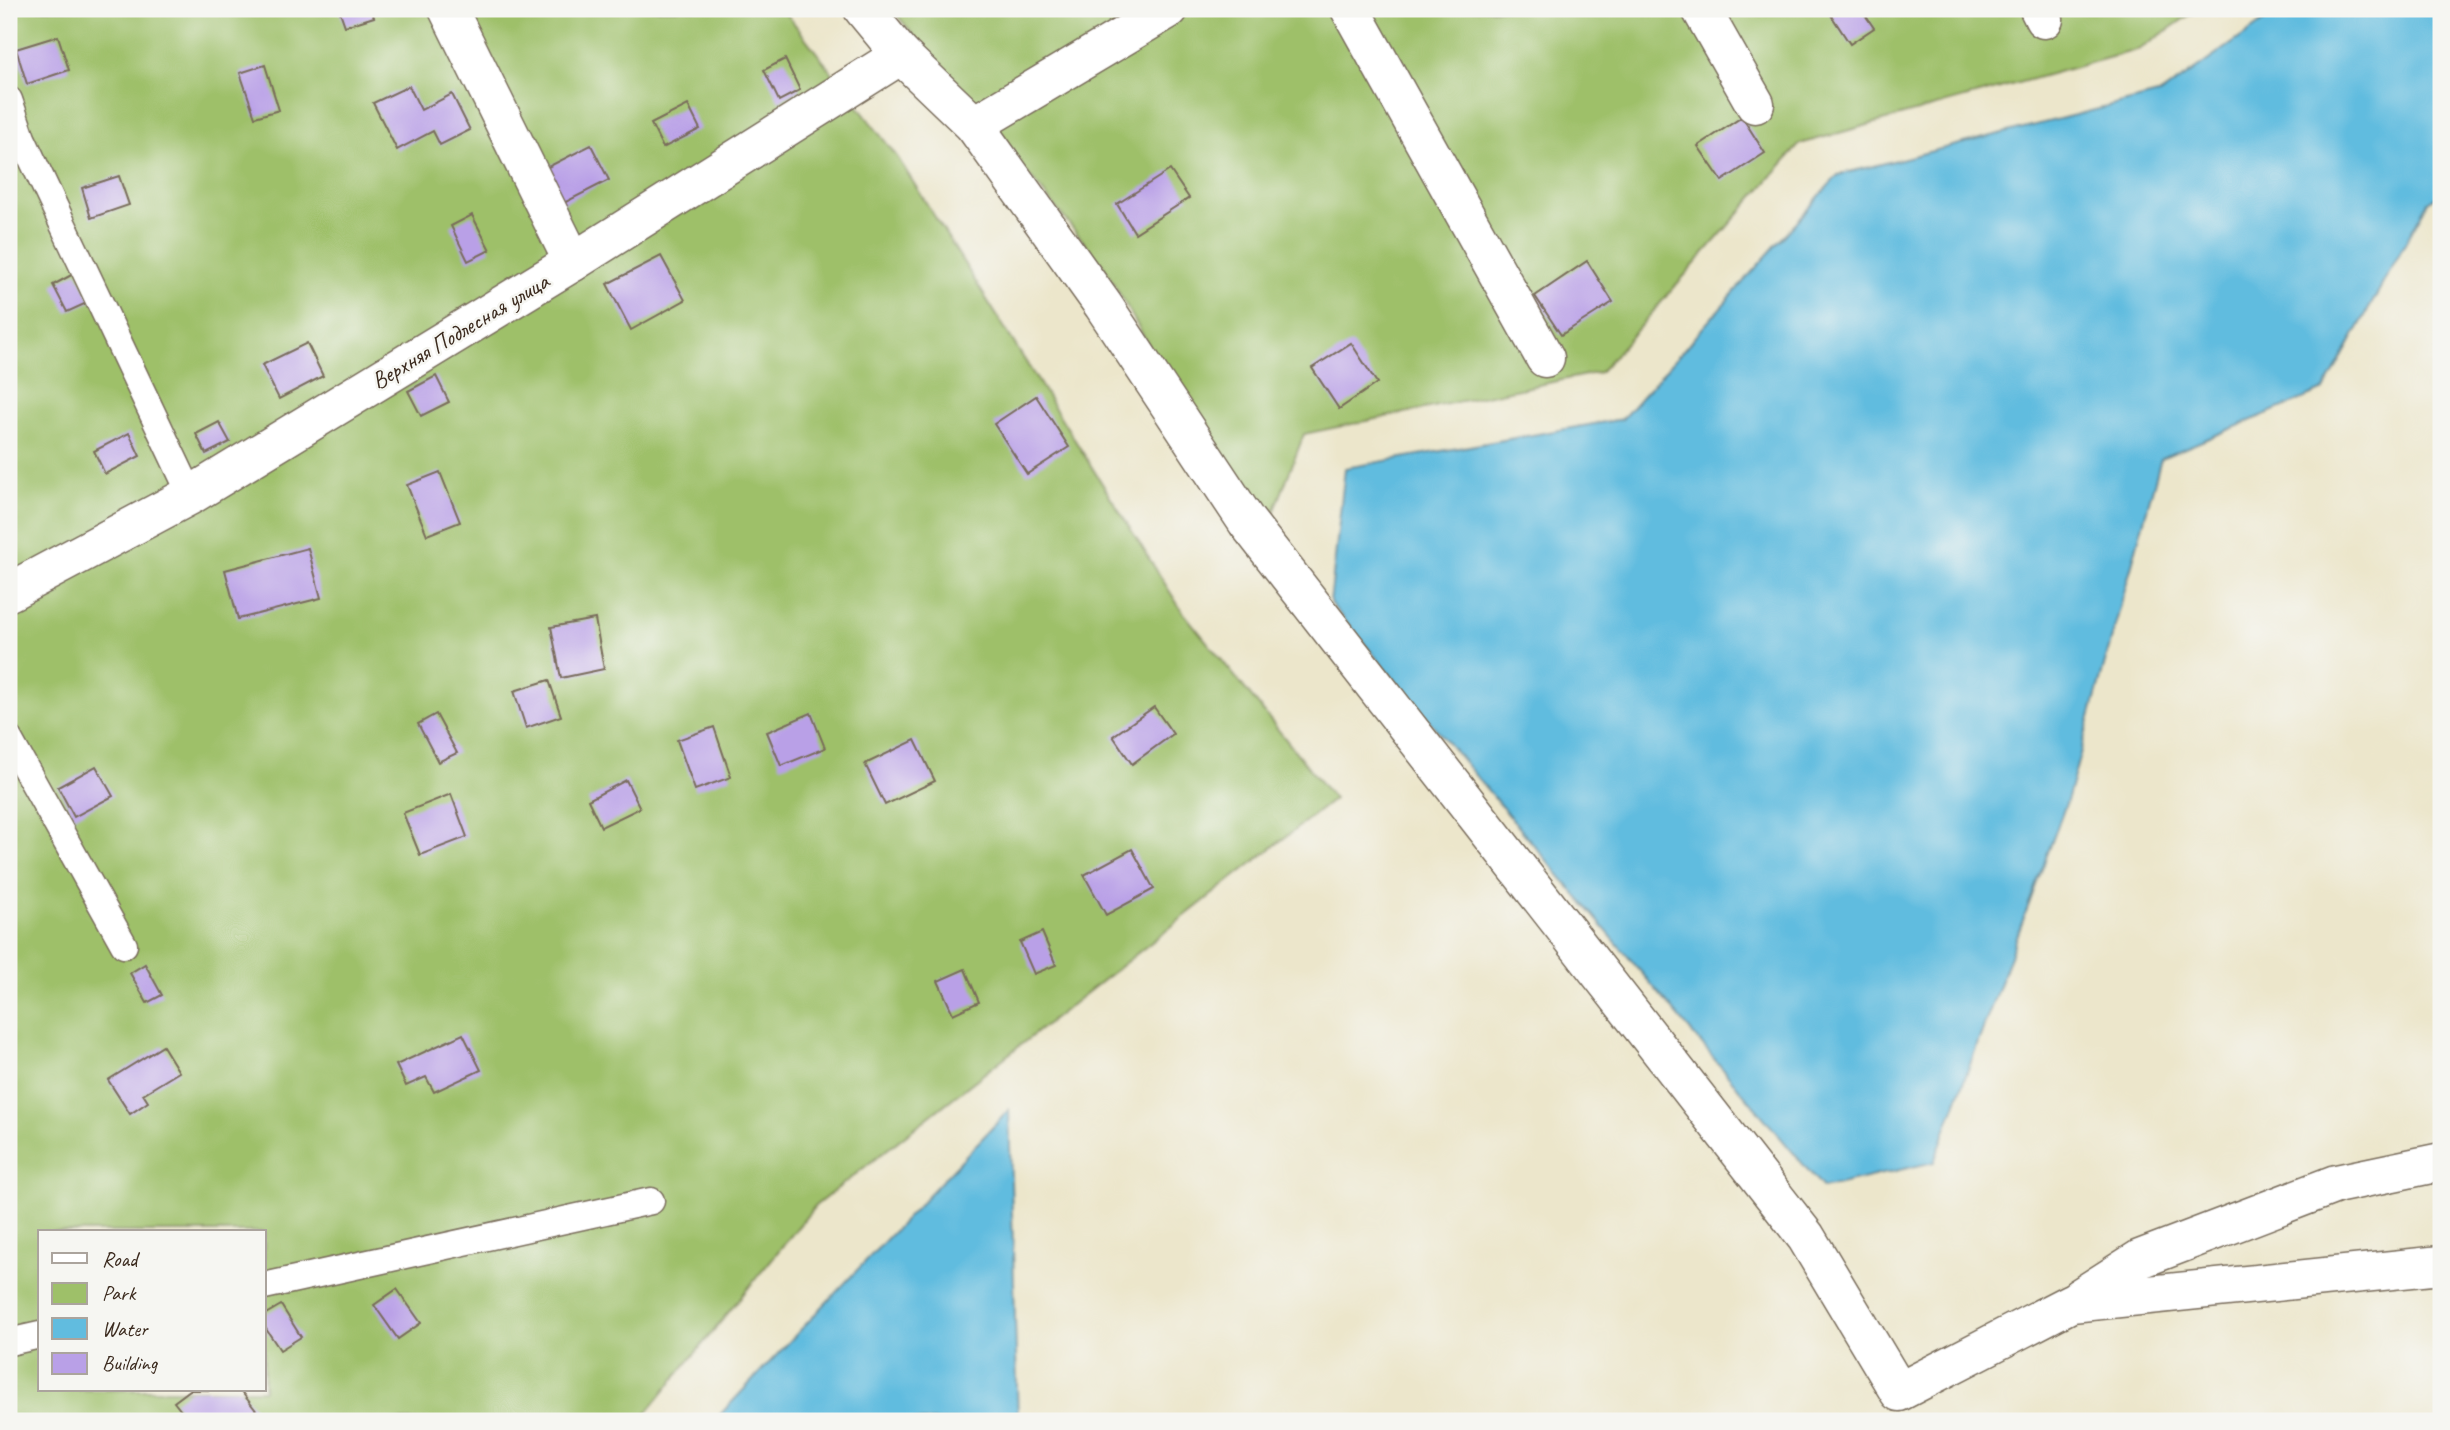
<svg xmlns="http://www.w3.org/2000/svg" width="2450" height="1430" font-family="Caveat,sans-serif">
<rect width="100%" height="100%" fill="#f6f6f2"/>
<filter id="ink" filterUnits="userSpaceOnUse"><feTurbulence type="fractalNoise" baseFrequency=".0143" numOctaves="2"/><feDisplacementMap in="SourceGraphic" scale="14" xChannelSelector="R" yChannelSelector="G"/><feConvolveMatrix kernelMatrix="1 2 1 2 8 2 1 2 1" color-interpolation-filters="sRGB"/></filter>
<filter id="wash" filterUnits="userSpaceOnUse"><feTurbulence type="fractalNoise" baseFrequency=".00686" numOctaves="4" result="noise"/><feDisplacementMap in="SourceGraphic" scale="28" xChannelSelector="R" yChannelSelector="G"/><feGaussianBlur stdDeviation="1.57" result="paint"/><feColorMatrix in="noise" values="0 0 0 0 0 0 0 0 0 0 0 0 0 0 0 0 0 1.4 0 .05"/><feComposite in="paint" operator="in"/></filter>
<g filter="url(#wash)">
<rect width="100%" height="100%" fill="#ece6cb"/>
<g fill="#9ec069" stroke="#6c7544" stroke-width="2" fill-rule="evenodd">
<path d="M9,9h774l115,149 284,453 152,188 -519,407 -175,215h-631zM40,1232h224v158h-224z"/>
<path d="M892,9h1306l-58,40 -340,95 -200,228 -296,62 -42,110 -159,-279z"/>
</g>
<g fill="#61bcdf" stroke="#4e737e" stroke-width="2">
<path d="M2281,9h160v184l-13,9 -104,188 -163,68 -93,340 -134,364 -111,26 -493,-585 15,-135 277,-49 216,-244 324,-82z"/>
<path d="M1009,1110l9,311h-304z"/>
</g>
<g id="blocks">
<g fill="#b9a0e7">
<path d="M339,9h32l3,8 -29,9z"/>
<path d="M1827,9h34l13,19 -24,16z"/>
<path d="M58,36l11,34 -42,14 -11,-35z"/>
<path d="M785,59l15,31 -21,11 -15,-31z"/>
<path d="M265,65l14,45 -24,7 -15,-44z"/>
<path d="M409,86l12,24 31,-16 18,36 -30,15 -7,-14 -36,19 -24,-47z"/>
<path d="M688,105l12,24 -37,19 -12,-24z"/>
<path d="M1742,117l23,36 -43,28 -24,-35z"/>
<path d="M591,145l18,35 -55,28 -18,-35z"/>
<path d="M1170,170l19,28 -54,35 -18,-29z"/>
<path d="M119,176l10,29 -38,13 -9,-30z"/>
<path d="M472,215l18,35 -22,11 -17,-35z"/>
<path d="M661,256l24,44 -54,30 -24,-46z"/>
<path d="M1587,261l26,41 -52,33 -26,-39z"/>
<path d="M77,272l14,29 -24,11 -14,-27z"/>
<path d="M307,343l16,33 -44,23 -17,-34z"/>
<path d="M1351,343l26,40 -38,26 -27,-41z"/>
<path d="M436,376l13,26 -28,14 -13,-25z"/>
<path d="M1036,396l33,51 -42,27 -33,-50z"/>
<path d="M219,422l11,20 -24,12 -10,-20z"/>
<path d="M129,433l11,23 -35,18 -11,-23z"/>
<path d="M440,472l20,50 -33,13 -20,-50z"/>
<path d="M308,548l13,50 -83,21 -13,-49z"/>
<path d="M595,619l9,50 -43,9 -10,-51z"/>
<path d="M549,680l12,36 -35,12 -12,-37z"/>
<path d="M1154,707l19,27 -41,30 -19,-28z"/>
<path d="M811,713l14,35 -44,18 -14,-34z"/>
<path d="M436,714l21,39 -19,9 -20,-38z"/>
<path d="M714,727l17,50 -36,13 -18,-50z"/>
<path d="M915,740l20,41 -50,24 -20,-41z"/>
<path d="M96,766l17,30 -39,21 -16,-30z"/>
<path d="M626,780l14,28 -39,19 -13,-27z"/>
<path d="M451,794l16,43 -47,18 -17,-42z"/>
<path d="M1132,849l22,40 -48,26 -22,-40z"/>
<path d="M1042,932l14,33 -22,9 -14,-32z"/>
<path d="M145,964l17,31 -15,8 -17,-30z"/>
<path d="M965,969l14,33 -26,12 -15,-33z"/>
<path d="M463,1034l18,36 -47,22 -8,-15 -20,9 -10,-21z"/>
<path d="M163,1046l16,26 -36,22 5,8 -18,12 -22,-34z"/>
<path d="M397,1289l24,34 -23,16 -24,-34z"/>
<path d="M281,1305l20,32 -21,13 -16,-24v-11z"/>
<path d="M190,1390h50l18,23 -10,8h-59l-15,-19z"/>
</g>
</g>
</g>
<g filter="url(#ink)">
<use href="#blocks" fill-opacity="0" stroke="#796c5b" stroke-width="2"/>
<g fill="none" stroke-linecap="round" stroke-linejoin="round">
<g stroke="#796c5b" stroke-width="29">
<g id="lane">
<path d="M9,100l13,38 169,357"/>
<path d="M9,739l115,206"/>
<path d="M264,1286l387,-85"/>
<path d="M9,1342l31,-7"/>
</g>
</g>
<g stroke="#796c5b" stroke-width="41">
<g id="street">
<path d="M448,9l125,253"/>
<path d="M863,9l38,46 73,70 129,180 144,217 559,715 93,155 172,-89 370,-38"/>
<path d="M1350,9l195,349"/>
<path d="M1701,9l54,95"/>
<path d="M2039,9l5,10"/>
<path d="M974,125l195,-116"/>
<path d="M9,592l182,-97 382,-233 328,-207"/>
<path d="M2079,1298l61,-39 196,-75 105,-22"/>
</g>
</g>
<use href="#lane" stroke="#fff" stroke-width="26"/>
<use href="#street" stroke="#fff" stroke-width="38"/>
</g>
</g>
<g text-anchor="middle" dominant-baseline="central" stroke-width="5" stroke-linejoin="round" paint-order="stroke">
<g font-size="24" fill="#3b2a1e" stroke="#f6f6f2">
<text transform="translate(460 331) rotate(-31)">Верхняя Подлесная улица</text>
</g>
</g>
<rect width="2450" height="1430" fill="none" stroke="#f6f6f2" stroke-width="35"/>
<rect x="38" y="1230" width="228" height="161" fill="#f6f6f2" stroke="#aba49d" stroke-width="2"/>
<rect x="52" y="1253" width="35" height="10" fill="#ffffff" stroke="#aba49d" stroke-width="2"/>
<text x="102" y="1266" font-size="21" fill="#3b2a1e">Road</text>
<rect x="52" y="1283" width="35" height="21" fill="#9ec069" stroke="#aba49d" stroke-width="2"/>
<text x="102" y="1300" font-size="21" fill="#3b2a1e">Park</text>
<rect x="52" y="1318" width="35" height="21" fill="#61bcdf" stroke="#aba49d" stroke-width="2"/>
<text x="102" y="1336" font-size="21" fill="#3b2a1e">Water</text>
<rect x="52" y="1353" width="35" height="21" fill="#b9a0e7" stroke="#aba49d" stroke-width="2"/>
<text x="102" y="1370" font-size="21" fill="#3b2a1e">Building</text>
</svg>
